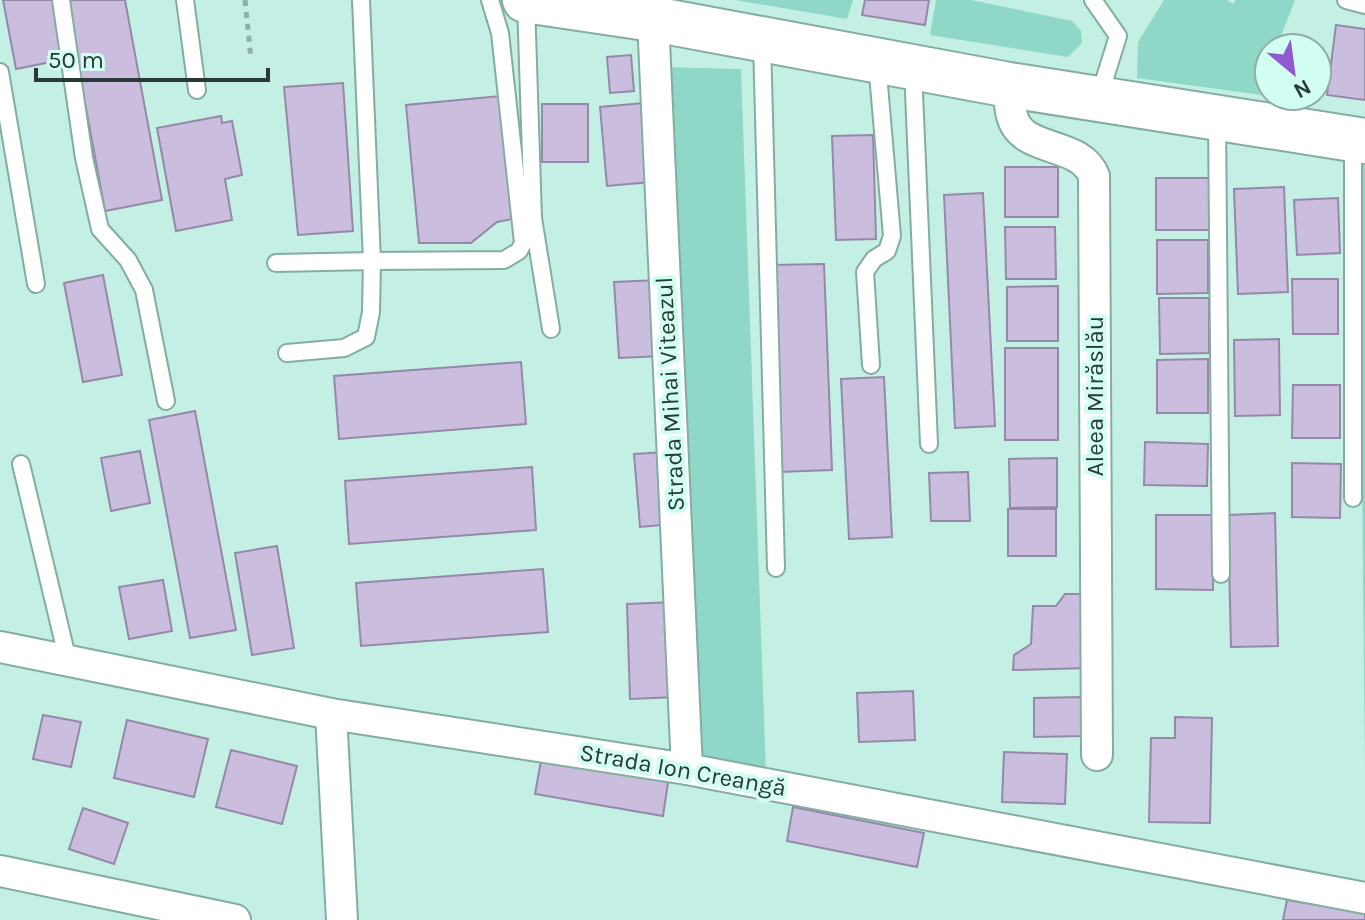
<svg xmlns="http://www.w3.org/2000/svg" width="1365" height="920" font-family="Karla,sans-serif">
<rect width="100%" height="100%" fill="#c4efe4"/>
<g fill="#8fd7c6">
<path d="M735,0h118l-6,19z"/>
<path d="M936,0h35l101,21 9,10 1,12 -14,14 -138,-22z"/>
<path d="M1164,0h63l6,4 3,-4h59l-18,46 12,2h-20v48l-132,-18 1,-36z"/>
<path d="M660,67l81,2 25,706 -70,-13z"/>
<path d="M1359,163l6,1v608z"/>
</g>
<g fill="#cabdde" stroke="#9589a8" stroke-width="2">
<path d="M3,0h51l12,59 -50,10z"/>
<path d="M66,0h59l37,200 -57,11z"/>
<path d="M865,0h64l-4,25 -63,-10z"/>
<path d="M1336,25l29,4v71l-38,-5z"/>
<path d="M631,55l3,36 -24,2 -3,-36z"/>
<path d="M343,83l10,148 -55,4 -14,-148z"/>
<path d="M500,96l12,123 -15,3 -26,21h-52l-13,-138z"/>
<path d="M644,103l7,79 -44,4 -7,-79z"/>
<rect x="542" y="104" width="46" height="58"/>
<path d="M221,116l1,7 10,-2 10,54 -17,4 7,41 -56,11 -19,-103z"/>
<path d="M873,135l3,104 -40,1 -4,-104z"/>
<rect x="1005" y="167" width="53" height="50"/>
<rect x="1156" y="178" width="53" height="52"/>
<path d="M1284,187l4,105 -50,2 -4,-105z"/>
<path d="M983,193l12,233 -40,2 -11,-233z"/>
<path d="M1338,198l2,55 -43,2 -3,-55z"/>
<path d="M1005,227h50l1,52h-50z"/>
<path d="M1157,240h51v53l-51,1z"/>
<path d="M824,264l8,206 -53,2 -7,-207z"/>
<path d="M103,275l19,100 -39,7 -19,-99z"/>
<path d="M1292,279h46v55h-45z"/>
<path d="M658,280l4,76 -43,2 -5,-76z"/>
<path d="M1058,286v55h-51v-54z"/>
<path d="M1159,298h50v55l-49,1z"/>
<path d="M1279,339l1,76 -45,1 -1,-76z"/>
<rect x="1005" y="348" width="53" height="92"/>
<path d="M1208,359v54h-51v-53z"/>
<path d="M521,362l5,62 -187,15 -5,-63z"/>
<path d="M884,377l8,160 -43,2 -8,-160z"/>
<path d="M1293,385h47v53h-48z"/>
<path d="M195,411l41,219 -46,8 -41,-218z"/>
<path d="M1145,442l63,2 -1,42 -63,-1z"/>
<path d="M140,451l10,52 -39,8 -10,-53z"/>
<path d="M666,452l6,72 -32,3 -6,-73z"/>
<path d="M1057,458v49l-47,1 -1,-49z"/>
<path d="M1292,463l49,1 -1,54 -48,-1z"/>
<path d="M532,467l4,63 -187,14 -4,-63z"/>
<path d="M968,472l2,49h-39l-2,-48z"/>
<rect x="1008" y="509" width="48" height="47"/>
<path d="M1275,513l3,133 -47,1 -3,-132z"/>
<path d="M1156,515h56l1,75 -57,-1z"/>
<path d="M277,546l17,102 -42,7 -17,-102z"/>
<path d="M543,569l5,63 -187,14 -5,-63z"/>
<path d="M163,580l9,51 -43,8 -10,-52z"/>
<path d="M1065,594h22l3,74 -77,2 1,-15 17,-11 2,-38h23z"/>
<path d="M674,602l3,95 -47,2 -3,-95z"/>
<path d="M913,691l2,49 -56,2 -2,-49z"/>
<path d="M1082,697v39l-48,1v-39z"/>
<path d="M43,715l38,7 -10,45 -38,-8z"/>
<path d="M1175,717l37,1 -2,105 -61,-1 2,-84h24z"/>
<path d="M127,720l81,19 -14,58 -80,-19z"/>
<path d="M231,750l66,16 -15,58 -66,-17z"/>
<path d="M1004,752l63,2 -2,50 -63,-2z"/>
<path d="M542,755l127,21 -6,40 -128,-22z"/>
<path d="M793,807l131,26 -7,34 -130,-26z"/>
<path d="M83,808l45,15 -14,41 -45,-15z"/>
<path d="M1287,900l78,13v7h-82z"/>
</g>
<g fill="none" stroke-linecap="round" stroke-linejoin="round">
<g stroke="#84ada2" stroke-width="20">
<g id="lane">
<path d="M61,0l23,158 16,71 28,31 16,30 22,111"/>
<path d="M185,0l12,90"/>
<path d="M361,0l11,261 132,-1 15,-9 4,-8 -23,-210 -10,-33"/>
<path d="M1093,0l25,36 -19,61"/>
<path d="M1346,0l19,5"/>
<path d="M526,2l7,216 18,111"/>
<path d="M762,41l14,527"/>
<path d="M913,69l16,375"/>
<path d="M0,72l36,212"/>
<path d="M1217,118l4,456"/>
<path d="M276,263l96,-2 -1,51 -5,25 -22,11 -57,5"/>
<path d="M871,365l-6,-93 9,-13 13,-8 5,-15 -15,-174"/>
<path d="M21,464l47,197"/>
<path d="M1353,498v-357"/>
</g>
</g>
<g stroke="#84ada2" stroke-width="34">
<g id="street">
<path d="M653,19l34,750"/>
<path d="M1009,85c1,10 0,22 3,31 10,38 68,24 82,60l3,579"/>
<path d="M0,647l331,67 356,55 678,129"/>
<path d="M331,714l11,206"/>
<path d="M0,871l235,49"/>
</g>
</g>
<g stroke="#84ada2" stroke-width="48">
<path id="secondary" d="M525,0l128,19 356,66 356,56"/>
</g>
<path stroke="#8eb0a8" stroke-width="5" stroke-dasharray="6 6" stroke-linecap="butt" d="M245,0l6,59"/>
<use href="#lane" stroke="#fff" stroke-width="16"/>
<use href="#street" stroke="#fff" stroke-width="30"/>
<use href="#secondary" stroke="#fff" stroke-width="44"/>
</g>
<g text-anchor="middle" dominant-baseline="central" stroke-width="8" stroke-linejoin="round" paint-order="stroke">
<g font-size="24" fill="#293a36" stroke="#d1fdf2">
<text transform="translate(670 394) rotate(-93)">Strada Mihai Viteazul</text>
<text transform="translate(1095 396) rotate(-90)">Aleea Mirăslău</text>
<text transform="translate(683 770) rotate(10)">Strada Ion Creangă</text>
</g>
</g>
<g transform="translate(1293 72) rotate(151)"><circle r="38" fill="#d1fdf2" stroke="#8eafa7" stroke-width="2"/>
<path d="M0-6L14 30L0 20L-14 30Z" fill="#9159d1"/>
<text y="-12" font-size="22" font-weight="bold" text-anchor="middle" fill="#293a36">N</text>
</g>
<path d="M36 68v12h232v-12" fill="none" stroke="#293a36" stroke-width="4"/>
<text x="48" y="68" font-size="24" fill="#293a36" stroke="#d1fdf2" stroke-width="6" paint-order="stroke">50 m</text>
</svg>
